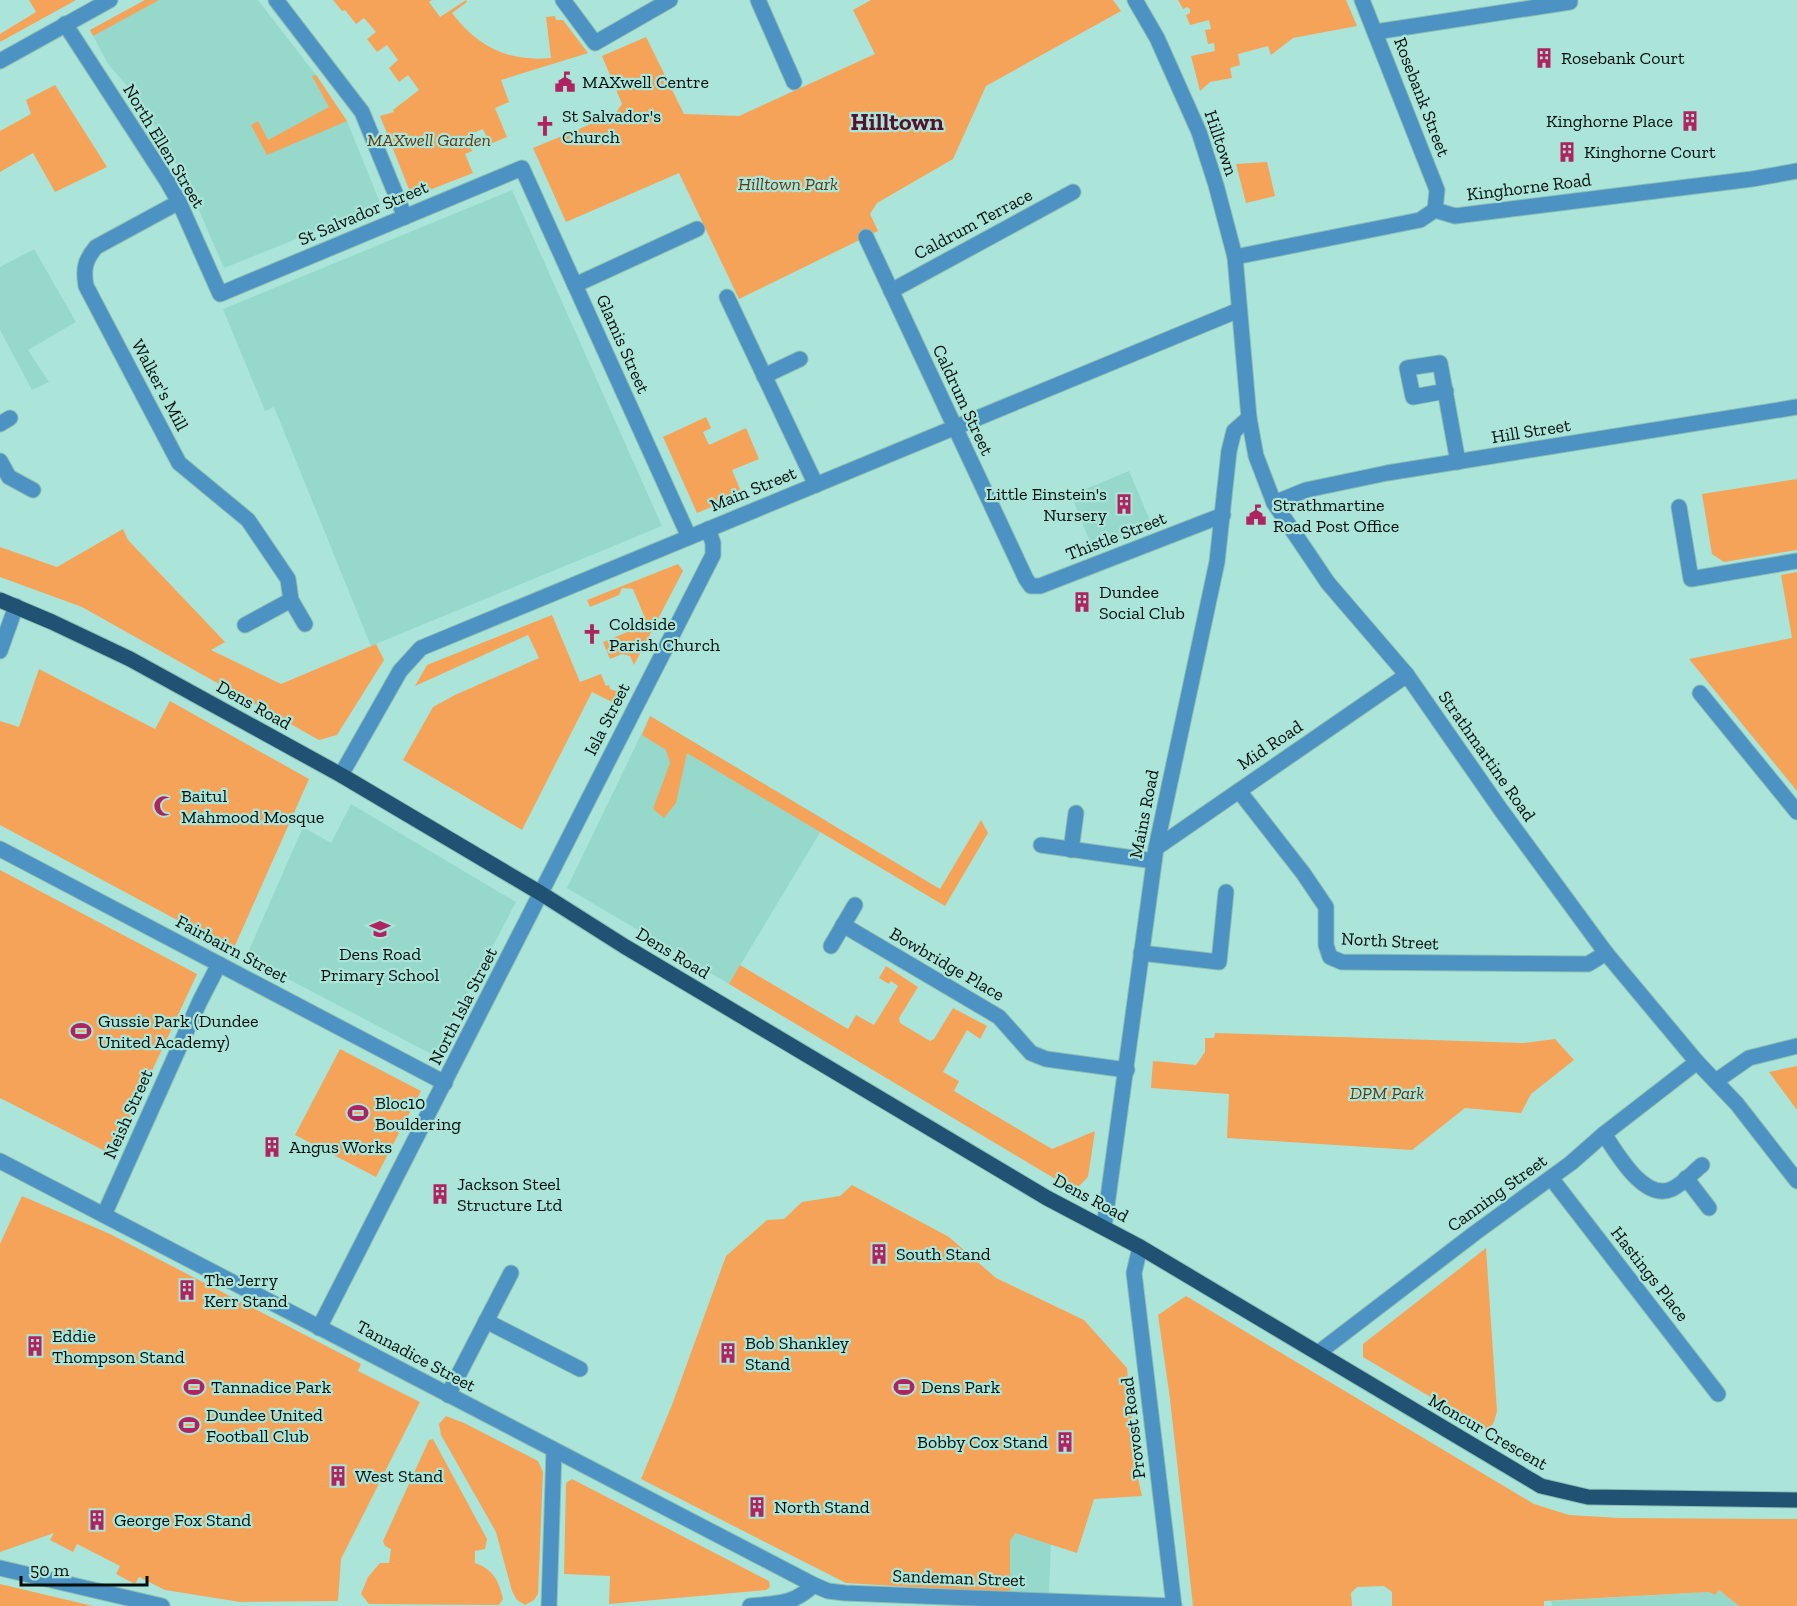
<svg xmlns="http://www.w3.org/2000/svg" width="1797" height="1606" font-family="'Zilla Slab',serif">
<rect width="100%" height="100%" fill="#abe5d9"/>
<g fill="#96d9cb">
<path d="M145,0h113l58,75 31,46 34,84 -157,63 -36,-83 -49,-85 -31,-36 -18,-34z"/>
<path d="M512,190l150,336 -291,120 -97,-239 -9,4 -42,-102z"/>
<path d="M34,249l42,73 -48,28 21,32 -17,8 -32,-60v-63z"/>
<path d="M1129,471l23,54 -59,24 -22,-54z"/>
<path d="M650,716l177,105 -98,163 -162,-96z"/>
<path d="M351,804l165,98 -81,154 -189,-99 57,-130 28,16z"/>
<path d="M1015,1533l36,11 -2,50 -39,-1v-52z"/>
<path d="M1719,1590l20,16h-187l-1,-5 158,-9 6,3z"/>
</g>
<g fill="#f5a359">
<path d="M29,0h47l-76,42v-8l36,-22z"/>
<path d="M145,0h14l-66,36 -3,-6z"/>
<path d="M333,0h99l-3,2 11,15 26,-17 1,2 -15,11c26,34 56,49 99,45l-5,-41 9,-1 1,4h7l25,33 -87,27 8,22 -14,6 12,29 -17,7 -7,-15 -17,7 6,15 -7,3 8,19 -61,24 -32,-81 14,-4 -1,-2 26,-20 -11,-15 -9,7 -10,-14 9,-8 -11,-15 -10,7 -10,-13 9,-7 -12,-14 -8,6 -11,-14 -3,1z"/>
<path d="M871,0h242l8,11 -135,75 -33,73 -76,44 -7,11 8,17 -139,68 -60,-126 -113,49 -33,-74 82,-34 7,-10 -20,-48 44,-19 38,77 55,2 136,-62 -22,-44z"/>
<path d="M1178,0h168l11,26 -64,12 -22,17 -3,-9 -30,8 2,11 -10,3 2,10 -22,4 -10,9 -9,-35 24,-5 -1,-8 -6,1 -3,-14 6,-1 -2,-9 -19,5 -4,-10 4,-2v-4l-3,-2 -4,2z"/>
<path d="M316,75l31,46 -80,34 -16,-30 7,-4 10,19 61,-33 -17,-31z"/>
<path d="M55,85l52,82 -52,25 -22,-39 -33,19v-41l31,-17 -5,-14z"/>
<path d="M1267,162l8,34 -29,7 -10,-39z"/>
<path d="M706,417l5,11 -8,4 6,13 37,-17 13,31 -27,11 10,24 -45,19 -34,-76z"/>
<path d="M1797,479v71l-73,12 -12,-8 -10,-60z"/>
<path d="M123,529l5,11 97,102 -14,8 70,34 95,-40 8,16 -47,75 -18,5 -237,-133 -82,-30v-30l57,20z"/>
<path d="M678,564l5,7 -49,94 -4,-9 -8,-2 -12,5 -7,-17 39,-16 -2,-6 5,-2 -12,-29 -11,-1 -3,7 -29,12 -3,-7z"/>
<path d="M1797,572v219l-108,-132 103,-21 -11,-63z"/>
<path d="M552,615l28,67 21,-8 5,12 3,-1 1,4 6,2 6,-2 -6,15 -24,-12 -70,138 -119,-70 30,-53 22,-12 84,-37 -11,-23 -113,51 12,-21z"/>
<path d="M39,669l116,60 15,-28 139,78 -76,171 -233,-125v-104l19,6z"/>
<path d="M650,716l290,173 41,-69 7,13 -43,73 -258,-153 -11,50 -12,15 -11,-9 17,-46 -4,-13 -24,-15z"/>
<path d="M0,870l197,104 -84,181 -113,-57z"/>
<path d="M740,965l108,64 8,-14 18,10 24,-39 -7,-5 -2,3 -10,-6 7,-12 32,21 -19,31 1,5 30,18 4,-2 19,-31 34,18 -7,13 -13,-9 -24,42 16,9 -5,10 98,58 43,-18 -7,46 -9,9h-12l-338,-202z"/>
<path d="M1215,1033l308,10 32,-4 19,21 -43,34 -10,19 -56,-5 -53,42 -185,-12 2,-44 -78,-6 2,-27 43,4 9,-13v-14h9z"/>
<path d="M340,1049l81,42 -45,86 -81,-42z"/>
<path d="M1797,1066v44l-28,-38z"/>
<path d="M852,1185l97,52 47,41 88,42 43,48 10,106 5,22 -48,3 -17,54 -62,-20 -5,8v52l-164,-10 -205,-104 31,-74 54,-149 41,-36 17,-1 18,-17 38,-6z"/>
<path d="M22,1196l88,38 251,130 -3,7 62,31 -79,157 -3,42 -98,1 -75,-12 -26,-13 -4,7 -19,-10 4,-8 -43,-22 -4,8 -23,-12 4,-7 -54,19v-308z"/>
<path d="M1486,1248l11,163 -3,11 -6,9 -125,-74v-13z"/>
<path d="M1186,1296l348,208 35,11 51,3 177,1v87h-58l-20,-16 -4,5 -6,-3 -165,9v5h-152v-14l-8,-6 -27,1 -6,6 1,13h-159l-23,-207 -12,-84z"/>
<path d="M446,1416l18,7 74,38 5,11 -5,122 -4,6 -9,5 -8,-5 -5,-9 -16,-59 -55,-97 -2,-11z"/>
<path d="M433,1439l54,100 -2,10 -10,2v12c18,6 24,18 28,36l-4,6 -130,-1 -8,-10 7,-17 12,-14h9l2,-14 -6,-3 -2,-5 46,-101z"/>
<path d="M572,1479l197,102 1,6 -4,3 -157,14 1,-28 -46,-2 2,-91z"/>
<path d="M0,1584l93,22h-93z"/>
</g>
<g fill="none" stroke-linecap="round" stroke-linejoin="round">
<g stroke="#8cbeb4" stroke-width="17">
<g id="minor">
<path d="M276,0l86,112 43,105"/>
<path d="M563,0l32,43 75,-43"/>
<path d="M758,0l36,82"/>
<path d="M1135,0l22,38 42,94 17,53 19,72 14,161 7,38 18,47 54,80 79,92 94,135 105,143 91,109 40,42 60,77"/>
<path d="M1362,0l75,190 -2,20"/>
<path d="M65,24l102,157 12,21 41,92 302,-126 167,369"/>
<path d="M1375,32l195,-30"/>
<path d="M0,61l110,-61"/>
<path d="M179,202l-83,45c-11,13 -13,22 -10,39l93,177 69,57 40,59 3,21 14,24"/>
<path d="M866,237l160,342 5,7h9l183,-71"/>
<path d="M1235,257l185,-37 15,-10 20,6 297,-37 45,-8"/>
<path d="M575,285l122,-56"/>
<path d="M891,291l182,-99"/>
<path d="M727,297l89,188"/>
<path d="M764,376l36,-17"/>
<path d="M1446,391l-33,6 -6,-29 33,-5 18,99"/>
<path d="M0,424l10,-6"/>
<path d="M0,461l9,16 24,13"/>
<path d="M1274,503l32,-13 81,-17 410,-66"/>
<path d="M1679,507l12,72 106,-18"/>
<path d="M245,625l46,-25"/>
<path d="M0,651l16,-45"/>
<path d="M1700,693l97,119"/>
<path d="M341,775l59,-104 21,-23 818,-338"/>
<path d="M1239,791l64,82 23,34v38l4,12 12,5 246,2 18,-11"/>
<path d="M1041,845l113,16"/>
<path d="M1156,848l251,-173"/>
<path d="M0,849l445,234"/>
<path d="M1071,850l5,-37"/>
<path d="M843,925l156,92 32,36 15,6 81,11"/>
<path d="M831,946l24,-41"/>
<path d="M1141,953l78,9 7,-70"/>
<path d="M1716,1081l33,-23 48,-12"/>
<path d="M1604,1134c13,19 40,68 68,55 11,-5 21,-17 30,-24"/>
<path d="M0,1161l814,424"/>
<path d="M1551,1178l167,216"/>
<path d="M1686,1178l23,30"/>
<path d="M104,1215l96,-214 19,-37"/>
<path d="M1104,1227l52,-379 61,-286 12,-111 5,-20 15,-13"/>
<path d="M1140,1247l-6,26 40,333"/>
<path d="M486,1321l94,48"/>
<path d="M319,1328l394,-773v-12l-5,-14"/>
<path d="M1318,1353l157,-120 96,-70 33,-29 93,-72"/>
<path d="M448,1395l63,-122"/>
<path d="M0,1568l162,38"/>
<path d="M549,1606l5,-156"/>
<path d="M750,1606c29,-3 42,-1 64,-21l14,6 17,2 329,13"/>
</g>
</g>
<g stroke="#8cbeb4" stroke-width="17">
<path id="major" d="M0,600l52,22 78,37 211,116 201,119 82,52 423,252 93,49 401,239 47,11 209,3"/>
</g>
<use href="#minor" stroke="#4c92c2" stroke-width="15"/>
<use href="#major" stroke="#1f5273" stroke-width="15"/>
</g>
<defs>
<g id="building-bare" transform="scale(1.62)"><path d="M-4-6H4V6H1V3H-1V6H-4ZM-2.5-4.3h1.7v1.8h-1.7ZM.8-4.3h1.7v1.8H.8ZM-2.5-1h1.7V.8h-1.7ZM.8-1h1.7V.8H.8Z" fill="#af2360" stroke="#abe5d9" stroke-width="2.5" paint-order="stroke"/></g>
<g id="civic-bare" transform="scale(1.62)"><path d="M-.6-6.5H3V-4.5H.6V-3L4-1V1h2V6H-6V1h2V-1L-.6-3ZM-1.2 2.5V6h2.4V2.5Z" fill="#af2360" stroke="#abe5d9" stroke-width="2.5" paint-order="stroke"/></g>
<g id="church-bare" transform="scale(1.62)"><path d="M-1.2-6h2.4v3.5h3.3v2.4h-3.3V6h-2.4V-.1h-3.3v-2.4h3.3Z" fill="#af2360" stroke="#abe5d9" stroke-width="2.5" paint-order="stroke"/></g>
<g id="mosque-bare" transform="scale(1.62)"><path d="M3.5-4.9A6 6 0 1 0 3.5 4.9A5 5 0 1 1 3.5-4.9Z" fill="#af2360" stroke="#abe5d9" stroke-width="2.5" paint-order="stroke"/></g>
<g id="school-bare" transform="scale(1.62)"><path d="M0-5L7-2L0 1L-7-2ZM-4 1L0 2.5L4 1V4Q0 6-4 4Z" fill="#af2360" stroke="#abe5d9" stroke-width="2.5" paint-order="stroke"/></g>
<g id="stadium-bare" transform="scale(1.62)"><path d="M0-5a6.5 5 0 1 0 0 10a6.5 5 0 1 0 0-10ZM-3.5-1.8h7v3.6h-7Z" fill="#af2360" stroke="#abe5d9" stroke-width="2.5" paint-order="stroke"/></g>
</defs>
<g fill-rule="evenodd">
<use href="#building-bare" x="1544" y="58"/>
<use href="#civic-bare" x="565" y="82"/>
<use href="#building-bare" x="1690" y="121"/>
<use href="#church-bare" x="545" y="126"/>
<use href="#building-bare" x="1567" y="152"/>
<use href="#building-bare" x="1124" y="504"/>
<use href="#civic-bare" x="1256" y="515"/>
<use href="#building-bare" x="1082" y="602"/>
<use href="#church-bare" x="592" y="634"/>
<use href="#mosque-bare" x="164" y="806"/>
<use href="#school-bare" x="380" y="929"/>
<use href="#stadium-bare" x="81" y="1031"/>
<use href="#stadium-bare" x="358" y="1113"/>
<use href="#building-bare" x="272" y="1147"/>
<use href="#building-bare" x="440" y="1194"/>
<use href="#building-bare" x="879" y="1254"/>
<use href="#building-bare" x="187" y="1290"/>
<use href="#building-bare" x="35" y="1346"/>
<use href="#building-bare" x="728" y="1353"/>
<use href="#stadium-bare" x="194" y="1387"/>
<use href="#stadium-bare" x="904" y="1387"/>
<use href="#stadium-bare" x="189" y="1425"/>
<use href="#building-bare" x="1065" y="1442"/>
<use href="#building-bare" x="338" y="1476"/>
<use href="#building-bare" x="757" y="1507"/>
<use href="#building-bare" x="97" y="1520"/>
</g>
<g text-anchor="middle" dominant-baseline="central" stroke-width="4.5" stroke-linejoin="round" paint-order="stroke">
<g font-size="18" fill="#000f0c" stroke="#abe5d9" text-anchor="start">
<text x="1561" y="58">Rosebank Court</text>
<text x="582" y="82">MAXwell Centre</text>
<text x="562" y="116">St Salvador's<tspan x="562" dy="21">Church</tspan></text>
<text x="1673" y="121" text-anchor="end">Kinghorne Place</text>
<text x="1584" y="152">Kinghorne Court</text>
<text x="1107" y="494" text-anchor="end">Little Einstein's<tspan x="1107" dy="21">Nursery</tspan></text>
<text x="1273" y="505">Strathmartine<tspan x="1273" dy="21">Road Post Office</tspan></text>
<text x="1099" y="592">Dundee<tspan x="1099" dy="21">Social Club</tspan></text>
<text x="609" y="624">Coldside<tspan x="609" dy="21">Parish Church</tspan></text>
<text x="181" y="796">Baitul<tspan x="181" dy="21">Mahmood Mosque</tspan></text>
<text x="380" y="954" text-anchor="middle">Dens Road<tspan x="380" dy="21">Primary School</tspan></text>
<text x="98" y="1021">Gussie Park (Dundee<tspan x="98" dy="21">United Academy)</tspan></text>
<text x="375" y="1103">Bloc10<tspan x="375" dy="21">Bouldering</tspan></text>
<text x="289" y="1147">Angus Works</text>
<text x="457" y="1184">Jackson Steel<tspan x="457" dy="21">Structure Ltd</tspan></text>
<text x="896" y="1254">South Stand</text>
<text x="204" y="1280">The Jerry<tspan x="204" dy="21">Kerr Stand</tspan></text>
<text x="52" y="1336">Eddie<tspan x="52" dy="21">Thompson Stand</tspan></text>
<text x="745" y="1343">Bob Shankley<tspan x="745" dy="21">Stand</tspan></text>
<text x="211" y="1387">Tannadice Park</text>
<text x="921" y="1387">Dens Park</text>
<text x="206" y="1415">Dundee United<tspan x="206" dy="21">Football Club</tspan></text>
<text x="1048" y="1442" text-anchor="end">Bobby Cox Stand</text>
<text x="355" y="1476">West Stand</text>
<text x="774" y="1507">North Stand</text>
<text x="114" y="1520">George Fox Stand</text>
</g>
<g font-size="18" fill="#000f0c" stroke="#abe5d9">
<text transform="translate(1422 97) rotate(69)">Rosebank Street</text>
<text transform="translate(1221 143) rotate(71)">Hilltown</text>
<text transform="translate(164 146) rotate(59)">North Ellen Street</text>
<text transform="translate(1529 187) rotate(-7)">Kinghorne Road</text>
<text transform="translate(363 213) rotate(-23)">St Salvador Street</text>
<text transform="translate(973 224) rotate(-28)">Caldrum Terrace</text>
<text transform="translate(623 344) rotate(66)">Glamis Street</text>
<text transform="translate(160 385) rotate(62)">Walker's Mill</text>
<text transform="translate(963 400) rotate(65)">Caldrum Street</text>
<text transform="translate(1531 431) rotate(-9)">Hill Street</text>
<text transform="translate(753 489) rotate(-22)">Main Street</text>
<text transform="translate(1116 536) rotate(-21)">Thistle Street</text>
<text transform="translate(254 705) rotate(29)">Dens Road</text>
<text transform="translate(607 719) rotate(-63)">Isla Street</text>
<text transform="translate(1270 745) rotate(-34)">Mid Road</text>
<text transform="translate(1487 756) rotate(55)">Strathmartine Road</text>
<text transform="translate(1144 814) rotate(-79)">Mains Road</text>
<text transform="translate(1390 941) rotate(3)">North Street</text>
<text transform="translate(232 949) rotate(28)">Fairbairn Street</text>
<text transform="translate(673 953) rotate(31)">Dens Road</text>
<text transform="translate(947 964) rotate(30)">Bowbridge Place</text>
<text transform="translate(463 1006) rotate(-63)">North Isla Street</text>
<text transform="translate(128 1114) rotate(-66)">Neish Street</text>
<text transform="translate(1497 1193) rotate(-36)">Canning Street</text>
<text transform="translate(1091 1198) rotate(28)">Dens Road</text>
<text transform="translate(1650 1274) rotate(52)">Hastings Place</text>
<text transform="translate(416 1356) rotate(28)">Tannadice Street</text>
<text transform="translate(1133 1428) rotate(-97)">Provost Road</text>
<text transform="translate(1488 1432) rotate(30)">Moncur Crescent</text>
<text transform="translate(959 1578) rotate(2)">Sandeman Street</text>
</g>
<g font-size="18" font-style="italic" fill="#613810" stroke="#abe5d9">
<text x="429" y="140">MAXwell Garden</text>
<text x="788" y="184">Hilltown Park</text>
<text x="1387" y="1093">DPM Park</text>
</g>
<g font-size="24" font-weight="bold" fill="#55122d" stroke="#abe5d9">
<text x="897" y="121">Hilltown</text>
</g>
</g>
<path d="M21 1576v9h126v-9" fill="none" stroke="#000f0c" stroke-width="3"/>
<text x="30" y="1576" font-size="18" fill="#000f0c" stroke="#abe5d9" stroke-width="4.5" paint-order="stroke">50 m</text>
</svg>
